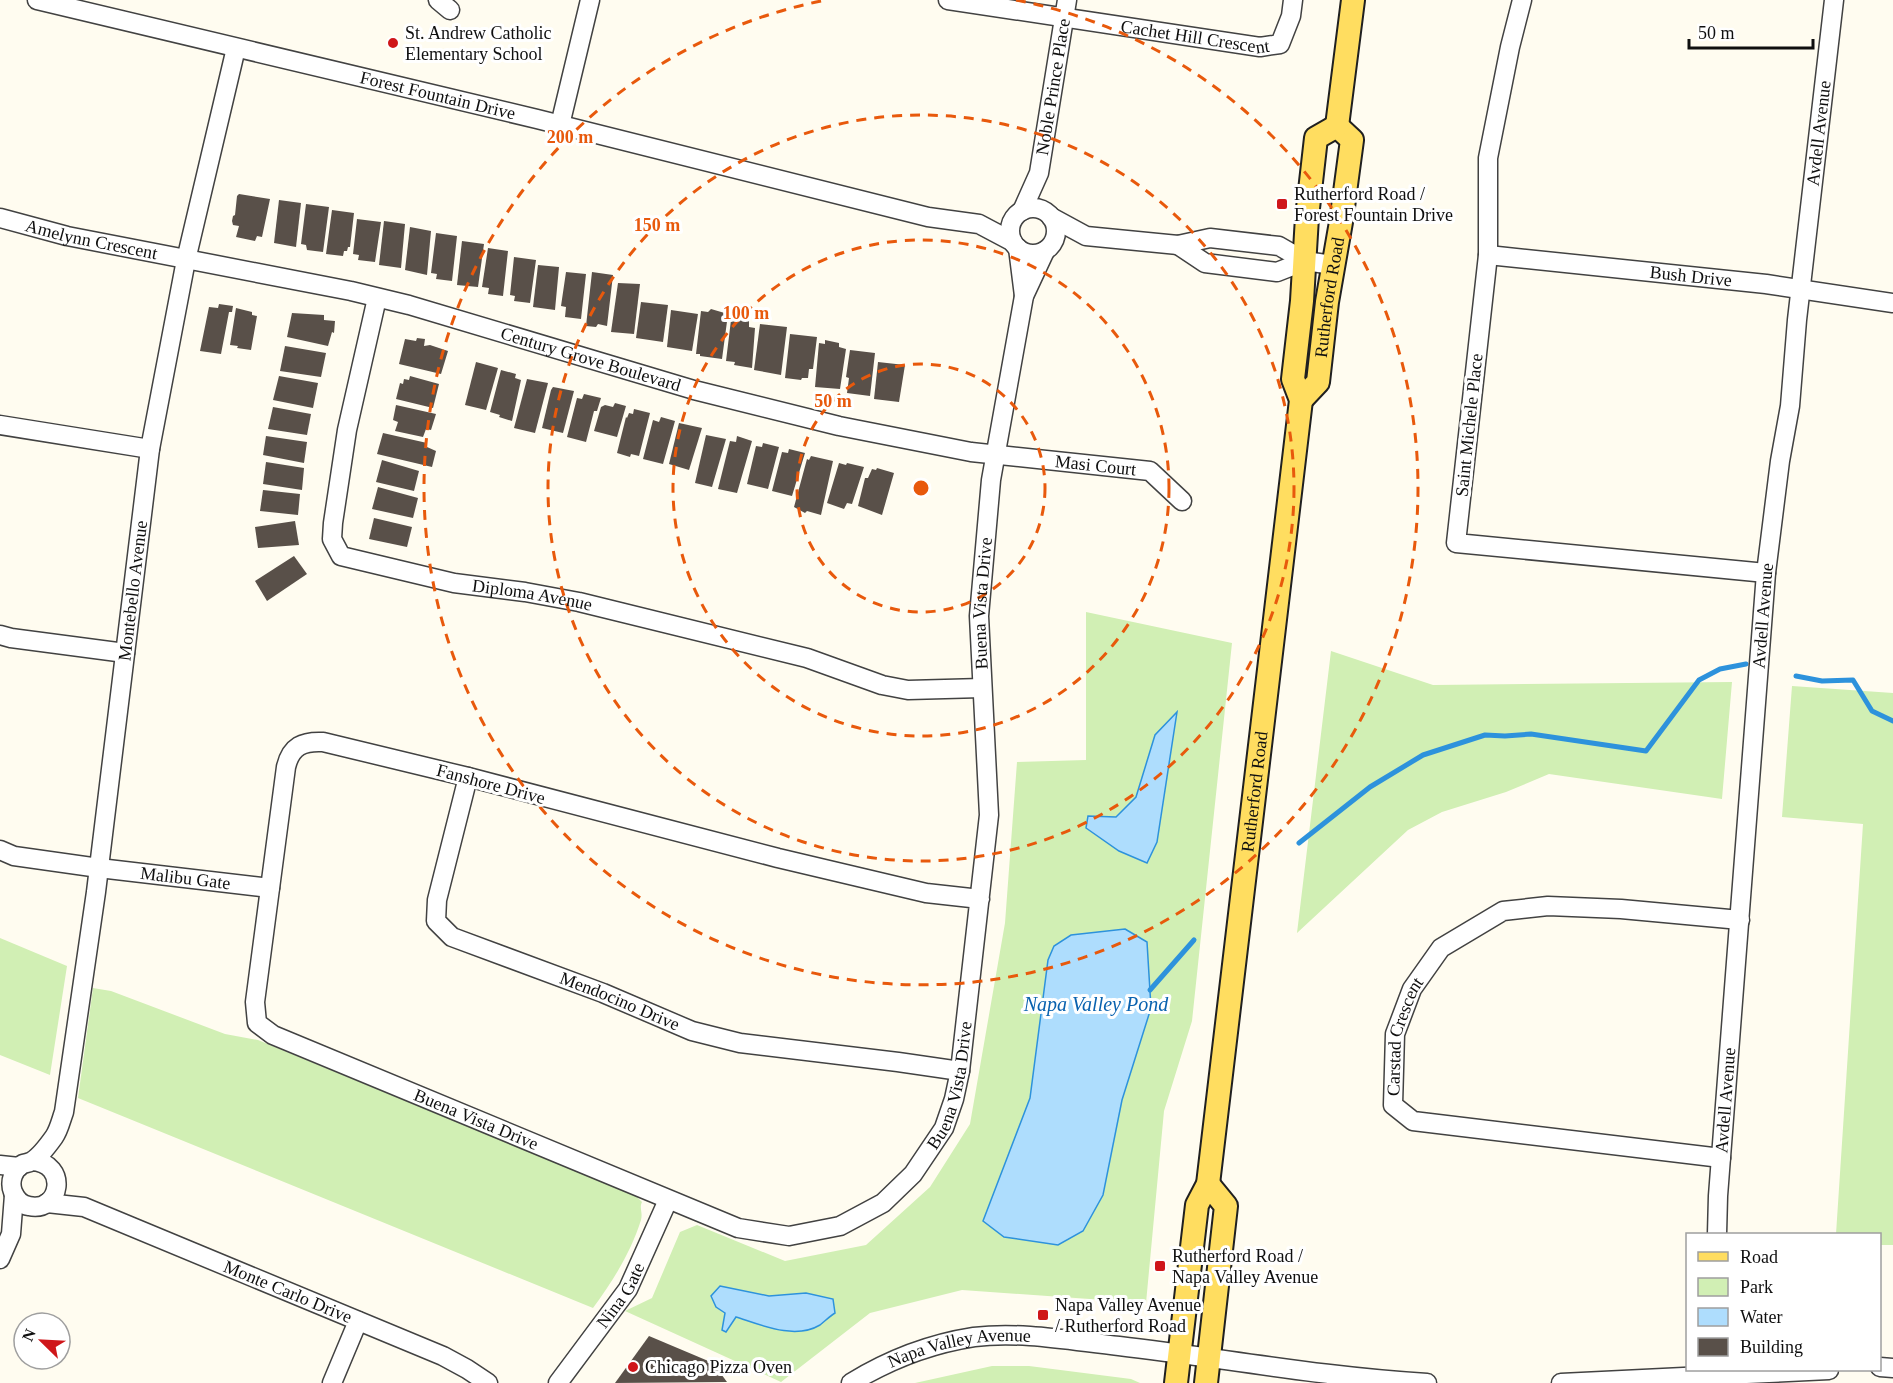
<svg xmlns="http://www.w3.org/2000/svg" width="1893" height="1383" font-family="'Times New Roman',serif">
<rect width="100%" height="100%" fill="#fffcf0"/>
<g fill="#d1efb4">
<path d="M1086,612l146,31 -40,378 -28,90 -18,192 -184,-13 -92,23 -89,69 -156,-71 27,-13 28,-66 17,-7 88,36 81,-16 64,-58 40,-63 35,-201 12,-161 69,-2z"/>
<path d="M1331,651l102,34 299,-3 -10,117 -173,-25 -43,18 -64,20 -34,18 -111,103z"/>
<path d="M1792,686l101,7v552h-13v-11h-44l27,-410 -81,-7z"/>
<path d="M0,938l67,28 -17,109 -50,-20z"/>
<path d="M93,988l18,3 114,43 33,6 378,156 6,6c-3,6 1,10 -1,18 -10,32 -28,61 -48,88l-515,-210z"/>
<path d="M992,1366h37l102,13 9,4h-225z"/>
</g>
<g fill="#aeddfd" stroke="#2d92dc" stroke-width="1.5">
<path d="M1177,712l-20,130 -10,21 -28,-12 -33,-23 2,-12 28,1 20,-20 19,-62z"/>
<path d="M1125,929l22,13 4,66 -29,92 -19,95 -20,36 -25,14 -54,-8 -21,-16 47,-123 18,-138 6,-14 17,-11z"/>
<path d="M720,1286l49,10 37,-3 27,6 2,14c-5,3 -10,8 -15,12 -25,15 -59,0 -84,-8l-10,15 -4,-2 3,-17 -9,-6 -5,-11z"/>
</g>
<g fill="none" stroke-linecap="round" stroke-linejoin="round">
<g stroke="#2d92dc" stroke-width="5">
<path d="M1796,676l26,5 31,-1 19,31 21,10"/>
<path d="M1299,843l71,-56 53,-32 62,-20 20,1 26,-2 115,17 53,-71 21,-11 26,-5"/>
<path d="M1150,990l44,-50"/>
</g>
</g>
<g fill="#595049">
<path d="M239,194l31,5 -8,38 -5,-1 -2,5 -19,-4 3,-11 -6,-1 -1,-4 1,-5 2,-1 2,-19z"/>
<path d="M279,200l22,3 -5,44 -22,-4z"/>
<path d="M306,204l23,3 -6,45 -16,-2 -1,-5 -5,-1z"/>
<path d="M332,210l22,3 -4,34h-2l-1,4h-3l-1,5 -17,-2z"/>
<path d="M357,219l24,3 -6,40 -17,-2 1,-5 -6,-1z"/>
<path d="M384,221l21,3 -4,44 -22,-3z"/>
<path d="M410,227l21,4 -4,44 -22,-5z"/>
<path d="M436,233l21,3 -5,45 -16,-2 1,-5 -6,-1z"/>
<path d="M462,241l22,3 -6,43 -21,-2z"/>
<path d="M488,248l20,3 -5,45 -15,-2 1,-6 -7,-1z"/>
<path d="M514,257l22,3 -6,43 -16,-2 1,-5 -5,-1z"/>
<path d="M538,265l21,2 -4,43 -22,-3z"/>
<path d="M566,272l20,2 -5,45 -16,-2 1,-10 -5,-1z"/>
<path d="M592,272l21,3 -6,51 -9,-2 -2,3 -10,-1z"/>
<path d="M618,283l22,1 -6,50 -23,-2z"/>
<path d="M641,302l27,3 -5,37 -27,-4z"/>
<path d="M219,304l14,2 -1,6h-3l-8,42 -21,-3 9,-44 9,1z"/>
<path d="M236,308l16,4v3l5,1 -6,34 -14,-2 1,-2 -8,-1z"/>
<path d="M711,309l17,5 -6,45 -22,-3v-2h-4l5,-43 7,1z"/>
<path d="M671,310l27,4 -6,37 -25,-4z"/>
<path d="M292,313l32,2v5l11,1 -1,12 -2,-1 -4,14 -41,-9z"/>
<path d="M738,319l11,2v6l6,1 -3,40 -18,-3 1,-3 -9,-1 5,-41 7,1z"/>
<path d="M760,324l27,3 -6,48 -27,-5z"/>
<path d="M790,334l27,3 -4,32h-4l-1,9h-6l-1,2 -16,-2z"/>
<path d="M417,338l8,1 -1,7 6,-1 18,6 -7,23 -42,-10 6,-25 11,2z"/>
<path d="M825,340l14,3v4l7,2 -6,40 -25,-2 4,-44 6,1z"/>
<path d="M285,346l41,7 -5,24 -41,-6z"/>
<path d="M850,350l25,3 -5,43 -23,-3 2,-15 -3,-1z"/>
<path d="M476,362l22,6 -12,42 -21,-5z"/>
<path d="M878,362l27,3 -6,37 -25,-3z"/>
<path d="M501,370l15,4 -1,4 6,2 -9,41 -13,-4 1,-2 -10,-3z"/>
<path d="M279,376l39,7 -5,25 -40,-8z"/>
<path d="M410,376l29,8 -6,24 -37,-9 4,-16 3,1 1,-5 5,1z"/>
<path d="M527,379l21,4 -13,50 -21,-5z"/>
<path d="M553,387l21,4 -11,42 -21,-5 9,-38z"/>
<path d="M584,394l17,4 -4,13h-3l-8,31 -19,-5 10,-39 5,1z"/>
<path d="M615,403l11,3 -9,31 -23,-6 7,-24 4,-2 8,2z"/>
<path d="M396,405l40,9 -5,16 -5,-1 -3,8 -28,-6 3,-9 -5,-2z"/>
<path d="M273,407l38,7 -4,21 -39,-6z"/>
<path d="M634,409l16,4 -11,43 -8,-2 -1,3 -13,-4 9,-36 1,1 2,-5 4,1z"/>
<path d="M661,417l14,4 -12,43 -20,-5 10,-39 6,2z"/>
<path d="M679,423l23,5 -13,42 -20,-6z"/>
<path d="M383,433l44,10v4l9,4 -4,16 -55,-13z"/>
<path d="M706,435l20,4 -14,48 -17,-4z"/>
<path d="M266,436l41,6 -3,21 -41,-8z"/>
<path d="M737,436l15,5 -15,52 -19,-4 12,-48 6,1z"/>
<path d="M763,443l16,4 -11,42 -21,-5 9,-38 6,1z"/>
<path d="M789,449l16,4 -13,43 -20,-5 10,-39 6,1z"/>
<path d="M811,456l22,5 -12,54 -14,-4 -2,2 -11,-6 13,-48 2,1z"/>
<path d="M382,460l37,11 -5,20 -38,-9z"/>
<path d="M266,462l38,6 -2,22 -39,-6z"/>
<path d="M839,463l7,2 1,-2 17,4 -12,37 -5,-1 -3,6 -17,-6z"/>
<path d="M877,468l17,5 -12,42 -24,-9 7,-28h3l4,-9 4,1z"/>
<path d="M378,487l40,11 -5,20 -41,-9z"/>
<path d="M263,490l37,4 -2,21 -38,-4z"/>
<path d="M374,518l38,9 -5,20 -38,-8z"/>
<path d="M295,521l4,24 -41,3 -3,-21z"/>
<path d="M294,556l13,18 -40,27 -12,-20z"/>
<path d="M649,1336l64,27 14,19 -112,1z"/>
</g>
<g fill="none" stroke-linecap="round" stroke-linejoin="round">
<g stroke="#424242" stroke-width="21">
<g id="minor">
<path id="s1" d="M37,0l500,119 391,98 51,7 34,18"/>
<path d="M438,0l12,10"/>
<path id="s2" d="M948,0l312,47 20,-3 11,-28 2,-16"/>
<path d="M1522,0l-12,47 -22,111v97l-32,288 310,30"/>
<path d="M560,125l30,-125"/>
<circle cx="1033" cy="231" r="23"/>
<path id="s3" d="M1022,211l17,-38 28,-173"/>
<path d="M1051,217l35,19 92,9 32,-7 69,8 26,15 28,4"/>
<path id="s4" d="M0,218l67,18 284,55 58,14 285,85 145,36 132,26 179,19 32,30"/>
<path d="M1178,245l27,18 72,9 28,-11"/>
<path d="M1018,248l6,48"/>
<path id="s5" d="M1488,255l278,29 127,19"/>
<path id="s6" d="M377,298l-30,132 -14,93 -1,16 9,17 113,27 71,9 54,10 228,56 75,27 26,5 74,-2"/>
<path d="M0,425l150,24"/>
<path d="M0,635l11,3 114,15"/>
<path id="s7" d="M468,777l-31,123 -1,21 16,16 151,56 89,38 48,12 158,19 62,9"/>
<path id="s8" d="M0,850l14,6 85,12 171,20"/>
<path id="s9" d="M980,899l-54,-6 -148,-35 -310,-81 -145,-35c-20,-1 -32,4 -37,25l-31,235 2,21 16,12 465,193 51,8 51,-10 43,-23 30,-29 31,-46 10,-29 6,-28 29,-256 -10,-199 12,-136 33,-184 21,-45"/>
<path id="s10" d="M1721,1158l-308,-37 -20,-16 2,-71 17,-45 29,-41 62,-37 45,-5 73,3 119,11"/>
<path id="s11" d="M32,1161c37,2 29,52 -3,45 -8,-1 -13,-7 -16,-14 -4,-10 0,-23 10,-28 3,-1 6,-1 9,-3 7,-4 17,-17 22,-24 5,-7 7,-17 10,-25l32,-220 54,-443 36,-189 50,-212"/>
<path d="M0,1165l19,2"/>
<path id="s12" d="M47,1203l37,4 359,149 24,13 21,14"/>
<path id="s13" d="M1717,1234l1,-38 48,-623 14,-112 10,-55 7,-86 37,-320"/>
<path d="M0,1259l11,-25 3,-39"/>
<path d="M1880,1367l13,1"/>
<path d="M332,1383l26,-62"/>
<path id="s14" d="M558,1383l70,-94 40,-89"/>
<path id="s15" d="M851,1383c39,-24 78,-39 123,-46 47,-6 98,4 145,9 103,12 205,31 308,37"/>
<path d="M1561,1383l268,-13"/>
</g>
</g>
<g stroke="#202020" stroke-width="26">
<g id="major">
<path d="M1337,126l16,-126"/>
<path id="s16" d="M1301,400l17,-18 9,-80 14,-80 11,-82 -15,-14"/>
<path id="s17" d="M1176,1383l21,-178 11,-21 93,-784 -8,-21 9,-78 5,-84 9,-79 21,-12"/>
<path d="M1206,1383l20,-177 -18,-22"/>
</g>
</g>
<use href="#minor" stroke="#fff" stroke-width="18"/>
<use href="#major" stroke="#ffdd60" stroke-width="22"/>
</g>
<g fill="none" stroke="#e8590c" stroke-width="3" stroke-dasharray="10 8">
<circle cx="921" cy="488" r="124"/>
<circle cx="921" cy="488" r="248"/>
<circle cx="921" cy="488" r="373"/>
<path d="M1016 0A497 497 0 1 1 826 0"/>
</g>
<g fill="#cf161a" stroke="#fff" stroke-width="2">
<circle cx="393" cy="43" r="6"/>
<rect x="1276" y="198" width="12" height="12" rx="3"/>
<rect x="1154" y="1260" width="12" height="12" rx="3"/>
<rect x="1037" y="1309" width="12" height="12" rx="3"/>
<circle cx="633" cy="1367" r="6"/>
</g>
<g text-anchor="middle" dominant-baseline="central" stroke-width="6" stroke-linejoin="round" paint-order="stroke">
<g font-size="18" fill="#0f0f0f" stroke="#fff" text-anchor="start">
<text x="405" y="33">St. Andrew Catholic<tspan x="405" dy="21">Elementary School</tspan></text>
<text x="1294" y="194">Rutherford Road /<tspan x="1294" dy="21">Forest Fountain Drive</tspan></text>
<text x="1172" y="1256">Rutherford Road /<tspan x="1172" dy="21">Napa Valley Avenue</tspan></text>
<text x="1055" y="1305">Napa Valley Avenue<tspan x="1055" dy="21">/ Rutherford Road</tspan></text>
<text x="645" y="1367">Chicago Pizza Oven</text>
</g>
<g font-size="18" fill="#0f0f0f" stroke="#fff">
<text stroke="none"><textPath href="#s2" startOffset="250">Cachet Hill Crescent</textPath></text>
<text stroke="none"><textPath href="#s3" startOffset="129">Noble Prince Place</textPath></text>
<text stroke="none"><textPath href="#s1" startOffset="412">Forest Fountain Drive</textPath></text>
<text stroke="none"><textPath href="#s13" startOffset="1106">Avdell Avenue</textPath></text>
<text stroke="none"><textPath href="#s4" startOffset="94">Amelynn Crescent</textPath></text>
<text stroke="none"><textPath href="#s5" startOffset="204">Bush Drive</textPath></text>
<text stroke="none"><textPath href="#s16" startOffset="110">Rutherford Road</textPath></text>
<text stroke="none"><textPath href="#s4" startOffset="608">Century Grove Boulevard</textPath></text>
<text transform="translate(1469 425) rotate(-84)">Saint Michele Place</text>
<text stroke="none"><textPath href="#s4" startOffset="1125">Masi Court</textPath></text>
<text stroke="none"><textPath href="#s11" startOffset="728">Montebello Avenue</textPath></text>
<text stroke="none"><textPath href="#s6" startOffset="460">Diploma Avenue</textPath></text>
<text stroke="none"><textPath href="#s9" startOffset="2286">Buena Vista Drive</textPath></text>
<text stroke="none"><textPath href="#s13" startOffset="620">Avdell Avenue</textPath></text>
<text transform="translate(491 784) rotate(15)">Fanshore Drive</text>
<text stroke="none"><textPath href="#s17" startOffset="598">Rutherford Road</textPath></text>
<text stroke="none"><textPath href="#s8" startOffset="188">Malibu Gate</textPath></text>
<text stroke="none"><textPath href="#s7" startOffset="350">Mendocino Drive</textPath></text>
<text stroke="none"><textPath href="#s10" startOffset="406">Carstad Crescent</textPath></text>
<text stroke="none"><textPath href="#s9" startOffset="1800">Buena Vista Drive</textPath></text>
<text stroke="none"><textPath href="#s13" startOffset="134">Avdell Avenue</textPath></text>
<text stroke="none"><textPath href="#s9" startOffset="1224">Buena Vista Drive</textPath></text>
<text stroke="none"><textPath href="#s12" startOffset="258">Monte Carlo Drive</textPath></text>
<text stroke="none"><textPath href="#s14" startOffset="108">Nina Gate</textPath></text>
<text stroke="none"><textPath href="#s15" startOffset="116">Napa Valley Avenue</textPath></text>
</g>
<g font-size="20" font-style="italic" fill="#0962af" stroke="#fff">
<text x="1096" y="1004">Napa Valley Pond</text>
</g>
</g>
<circle cx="921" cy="488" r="9" fill="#e8590c" stroke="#fff" stroke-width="3"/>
<g font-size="18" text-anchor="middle" font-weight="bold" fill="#e8590c" stroke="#fff" stroke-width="6" stroke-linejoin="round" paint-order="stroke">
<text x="570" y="143">200 m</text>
<text x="657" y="231">150 m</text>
<text x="746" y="319">100 m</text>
<text x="833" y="407">50 m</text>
</g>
<rect x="1686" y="1233" width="195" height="138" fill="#ffffff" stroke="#9f9f9f" stroke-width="1.5"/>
<rect x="1698" y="1252" width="30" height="9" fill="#ffdd60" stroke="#9f9f9f" stroke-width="1.5"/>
<text x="1740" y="1263" font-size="18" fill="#0f0f0f">Road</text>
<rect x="1698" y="1278" width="30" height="18" fill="#d1efb4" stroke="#9f9f9f" stroke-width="1.5"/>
<text x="1740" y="1293" font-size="18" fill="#0f0f0f">Park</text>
<rect x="1698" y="1308" width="30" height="18" fill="#aeddfd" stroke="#9f9f9f" stroke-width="1.5"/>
<text x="1740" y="1323" font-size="18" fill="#0f0f0f">Water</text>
<rect x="1698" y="1338" width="30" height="18" fill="#595049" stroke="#9f9f9f" stroke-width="1.5"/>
<text x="1740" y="1353" font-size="18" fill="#0f0f0f">Building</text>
<g transform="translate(42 1341) rotate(294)"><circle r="28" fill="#ffffff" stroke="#9f9f9f" stroke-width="1.5"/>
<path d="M0-4.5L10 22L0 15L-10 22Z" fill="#cf161a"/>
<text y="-9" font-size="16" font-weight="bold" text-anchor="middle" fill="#0f0f0f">N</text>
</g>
<path d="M1689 39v9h124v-9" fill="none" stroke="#0f0f0f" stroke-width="3"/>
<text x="1698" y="39" font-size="18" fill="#0f0f0f" stroke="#ffffff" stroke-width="4.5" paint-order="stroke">50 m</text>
</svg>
